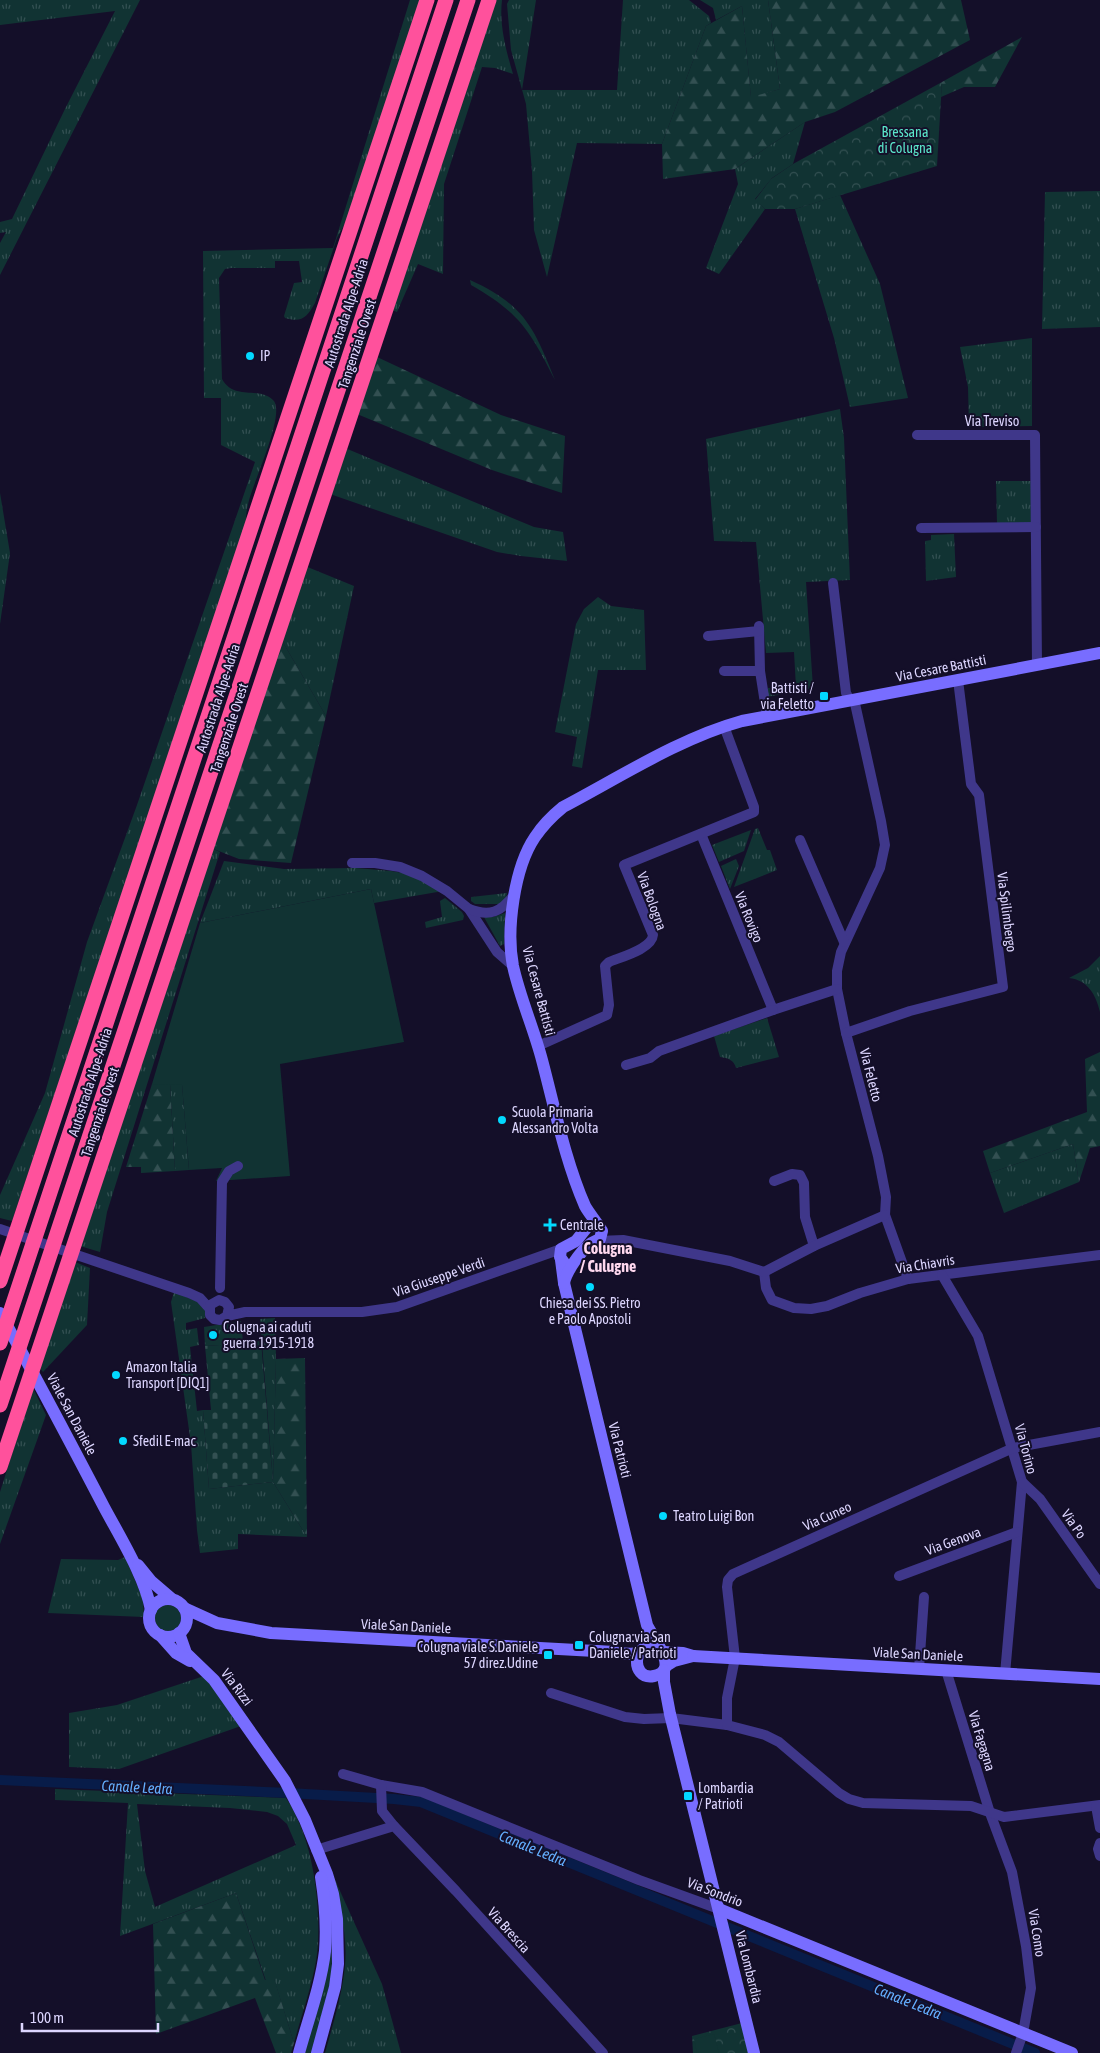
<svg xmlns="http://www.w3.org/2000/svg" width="1100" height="2053" font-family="'Asap Condensed',sans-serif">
<defs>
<pattern id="grass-tufts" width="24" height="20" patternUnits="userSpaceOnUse" patternTransform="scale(1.25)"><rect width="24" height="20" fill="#133"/><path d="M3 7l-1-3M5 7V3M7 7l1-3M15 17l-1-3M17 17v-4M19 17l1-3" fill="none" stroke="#335052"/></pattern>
<pattern id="forest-firs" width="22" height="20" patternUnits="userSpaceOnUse" patternTransform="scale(1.25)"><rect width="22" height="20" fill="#133"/><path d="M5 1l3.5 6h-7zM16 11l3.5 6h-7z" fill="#335052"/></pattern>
<pattern id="cemetery-stones" width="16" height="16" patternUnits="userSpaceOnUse" patternTransform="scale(1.25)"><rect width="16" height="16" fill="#133"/><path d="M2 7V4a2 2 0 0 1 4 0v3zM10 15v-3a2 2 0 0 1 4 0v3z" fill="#335052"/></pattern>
<pattern id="park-crowns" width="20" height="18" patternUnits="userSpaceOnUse" patternTransform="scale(1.25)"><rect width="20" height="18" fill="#133"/><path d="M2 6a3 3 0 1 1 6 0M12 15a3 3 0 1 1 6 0" fill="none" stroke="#335052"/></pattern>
</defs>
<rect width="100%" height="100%" fill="#140f29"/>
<g fill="url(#grass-tufts)" fill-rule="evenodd">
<path d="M0,0h140l-140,275v-32l6,-11 -6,1v-11l12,-3 53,-110 50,-98 -115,14z"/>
<path d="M410,0h11l-72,216 -12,22 -22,65c-8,14 -13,20 -30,15l-1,-2 10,-33 8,-1 -3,-21h-24v7h-44l-6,1 -6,9 3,101c12,22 37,7 51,21 14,13 -22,86 -25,105 -2,6 -2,13 -2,19l-234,697 -12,-3v-23l45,-102 42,-151 50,-137 118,-343 -34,-17v-47h-17l-1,-147 130,-3z"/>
<path d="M495,0h7c-3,25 4,50 11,74l-18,-6 -13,-1 -38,117 -1,90 -25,-10 -21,48 -5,-2z"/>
<path d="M509,0h27l-14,90h95l6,-90h66l20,16 2,7 -5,3 -44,118 -85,-1 -30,134 -13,-47 -2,-59 -6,-67 -15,-54 -4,-46z"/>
<path d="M700,0h68l12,89 -29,9 -9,-92 -26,14 -3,-12z"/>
<path d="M805,122l-12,42 -21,14 -17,21 10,10 -46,65 -13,-6 32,-84 -3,-15z"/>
<path d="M1100,191v136l-58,2 3,-137z"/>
<path d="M840,195l40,89 28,114 -58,9 -16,-69 -39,-129z"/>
<path d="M470,280c55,25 64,48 85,100 -25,-49 -35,-67 -84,-95z"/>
<path d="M1032,338v88l-63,1 -1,-40 -8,-40z"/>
<path d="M840,409l4,29 6,142 -44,2 7,106 -46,9 1,-9 28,-1 -2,-35 -28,1 -10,-111 -42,-1 -8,-102z"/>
<path d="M345,448l189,79 29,5 4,29 -46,-5 -24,-4 -167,-58z"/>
<path d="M996,481h35l1,42h-35z"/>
<path d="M0,493l10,60 -10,71z"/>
<path d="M954,534l2,43 -30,4 -1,-40 6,-1v-5z"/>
<path d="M305,566l49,20 -28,130 -45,-77z"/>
<path d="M598,597l13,9 33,4 2,60h-48l-16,98 -10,-2 5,-29 -22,-5 21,-108 8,-15z"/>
<path d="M758,828l9,22h3l7,20 -43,17 21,-58z"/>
<path d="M751,830l-7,21 -25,11 -7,-17z"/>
<path d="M211,848l9,4 -113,360 -7,40 -20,-6z"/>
<path d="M736,859l3,7 -9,23 -9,-23z"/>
<path d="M224,861l60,8 72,-1 35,3 17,3 35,17 -69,12 -3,-14 -171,34z"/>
<path d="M507,893l-2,9 -6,2h-24l-4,-3v-4z"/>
<path d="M445,898l17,14 2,4 -1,4 -37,8 -1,-6 17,-5 -2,-16z"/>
<path d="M505,913l-1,31 -4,2 -16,-29h9z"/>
<path d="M1100,956v56c-4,-17 -12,-32 -31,-34l19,-10z"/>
<path d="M767,1018l12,39 -43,11c-2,-8 -8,-10 -16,-11l-6,-21z"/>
<path d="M170,1084h12l7,86 -14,1z"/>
<path d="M1073,1144l6,38 -75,31 -14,-40z"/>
<path d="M75,1262l15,6 -3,57 -44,47 -4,-5z"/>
<path d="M174,1292l24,10 8,8 -1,8 -19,5v7l11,-2 2,17 -9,2 7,64 6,-1 6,79 64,-7 -13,-163 15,-1 1,41 -3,123 34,55 -69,-3v15l-38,4 -3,-23 -6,-86 -20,-142z"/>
<path d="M241,1321l2,21 -15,2v3l-4,1 -4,-3 -15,1 -1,-19z"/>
<path d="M33,1388l13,27 -46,129v-52z"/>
<path d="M125,1557l18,42 1,18 -96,-4 13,-54 57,1z"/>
<path d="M204,1676l37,50 -122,43 -50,-2v-54l48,-8z"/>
<path d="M55,1789l231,9c26,39 34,98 32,144 -1,31 -16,71 -24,101l-20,-64 -8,2 -30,-88 -116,43 8,-133 -73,-3zM137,1804l93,4 37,4 11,4 9,8 9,21 -141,62 -10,-36z"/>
<path d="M331,1871l51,113 19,69h-76c8,-29 17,-57 20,-87 3,-32 -6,-64 -14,-95z"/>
<path d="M331,1919l1,57 -20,77h-7z"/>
</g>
<g fill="url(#forest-firs)">
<path d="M768,0h193l9,40 -135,72 -30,10 -70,47 -72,10 -1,-35 44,-118 36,-20 9,91 29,-8z"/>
<path d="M1022,37l-27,50h-31l-23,10 1,-15z"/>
<path d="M377,357l124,58 64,21 -3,57 -70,-23 -135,-56z"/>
<path d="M281,639l45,77 -35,147 -52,-4 -28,-11z"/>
<path d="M1100,1052v94l-10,2 -11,34 -6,-38 -83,29 -7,-22 104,-39 -2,-53z"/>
<path d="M152,1084h18l5,87 -34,2v-6h-15z"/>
<path d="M305,1358l2,179 -34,-55 3,-123z"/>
<path d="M236,1893l29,87 9,-2 20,65 -3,10h-15l-21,-55 -99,36 -3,-110z"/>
</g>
<path fill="url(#cemetery-stones)" d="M261,1341l12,141 -64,7 -6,-79h8l-6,-64 15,-1 4,3 3,-1 1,-3z"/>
<g fill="url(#park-crowns)">
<path d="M942,82l-5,84 -142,43h-30l-10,-9 16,-21 22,-15z"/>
<path d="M742,2023l7,30h-56l-1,-17z"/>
</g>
<g fill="#133">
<path d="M371,889l33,153 -124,22 10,112 -74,5 6,-13 -33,2 -7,-85 -30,-1 48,-161z"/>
<circle cx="168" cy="1618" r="13"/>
<path d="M714,2034l5,19h-22l-3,-14z"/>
</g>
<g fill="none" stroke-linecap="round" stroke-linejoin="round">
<path stroke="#081c49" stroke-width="10" d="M0,1780l288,13 106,6 27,3 614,251"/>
<g stroke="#3f378a" stroke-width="10">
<path d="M917,435h118l2,230"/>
<path d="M921,528l115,-1"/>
<path d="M833,583l13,110 4,7"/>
<path d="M759,626l1,45 7,45"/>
<path d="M708,636l51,-5"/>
<path d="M724,671h36"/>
<path d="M854,699l27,122 4,24 -5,23 -39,84 -4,19v18l9,44 32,123 8,41 -1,18 23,64"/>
<path d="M701,834l72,176 64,-21"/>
<path d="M800,840l44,102"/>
<path d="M352,863h23l25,4 22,9 25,15 22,18 28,43 16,14"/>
<path d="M469,909c21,8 32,3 45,-14"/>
<path d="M846,1033l64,-22 93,-24 -24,-192 -8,-11 -13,-104"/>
<path d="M538,1046l69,-31 2,-10 -4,-39 4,-4c12,-5 43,-13 44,-27l-29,-70 130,-53v-5l-30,-81"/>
<path d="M626,1065l24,-7 9,-7 114,-41"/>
<path d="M774,1181l18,-7 8,1 4,8 1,34 9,29"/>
<path d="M0,1229l189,64 11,5 9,10"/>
<path d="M598,1241l25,-1 107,21 34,11"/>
<path d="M764,1272l2,16 6,12 22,8 17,1 16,-3 33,-13 48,-14 192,-24"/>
<path d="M764,1272l50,-26 71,-31"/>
<path d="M942,1275l36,61 44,146 -17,192"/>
<path d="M220,1288l2,-106 7,-11 9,-5"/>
<path d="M227,1316l2,-9 -4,-5 -6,-2 -9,5v10l4,4 6,1 7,-4 18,-4h117l35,-5 164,-58"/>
<path d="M1022,1482l18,17 60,85"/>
<path d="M899,1576l118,-44"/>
<path d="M919,1669l5,-72"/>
<path d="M946,1670l44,143 22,59 14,74 5,42 -8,45 -7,20"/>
<path d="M551,1693l74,24 19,2 27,-1 56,7 38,10 14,7 60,51 10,6 14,4 108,3 33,11 96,-12"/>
<path d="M727,1725v-27l8,-40 -8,-71 1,-7 5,-6 280,-126 87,-16"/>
<path d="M343,1774l38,11 41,7 217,88 80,29"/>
<path d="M381,1785l1,26 12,15"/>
<path d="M1096,1806l4,22"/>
<path d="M1100,1843l-2,6 2,7"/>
<path d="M316,1850l78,-24 62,65 147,162"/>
</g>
<g stroke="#786dff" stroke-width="12">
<path d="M561,1260l3,23 83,342c6,13 34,46 7,51 -25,5 -22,-40 6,-27"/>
<path d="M565,1264l-5,-7 1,-8 15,-8 12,-15 8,-1"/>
<path d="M564,1283c2,-11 16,-31 25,-38 3,-3 7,-4 11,-6l2,-8c-5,-9 -12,-16 -17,-25 -20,-46 -30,-97 -43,-146 -8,-31 -22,-62 -29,-94 -7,-36 1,-98 22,-129 8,-12 17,-21 28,-30 57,-30 117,-69 179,-86l358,-68"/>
<path d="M0,1313c36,64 70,129 104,194 16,30 41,70 47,103"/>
<path d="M138,1565l13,16 21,18"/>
<circle cx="168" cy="1618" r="19"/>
<path d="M184,1608l33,15 54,10 324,18c15,-1 29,5 44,2"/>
<path d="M179,1633l7,20 28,27 71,101 20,39 22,54 6,20 4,25 1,45 -3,23 -18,66"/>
<path d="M160,1635l16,18 14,8"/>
<path d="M663,1652l20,1 10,3 -19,5 -8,5"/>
<path d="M693,1656l407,23"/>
<path d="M664,1670v12l6,32 84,339"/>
<path d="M719,1909l353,144"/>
<path d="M299,2053c9,-33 22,-68 26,-102 2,-25 0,-49 -4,-74"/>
</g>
<g stroke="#ff519c" stroke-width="15">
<path d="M0,1281l427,-1281"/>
<path d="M0,1343l446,-1343"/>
<path d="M0,1405l468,-1405"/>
<path d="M0,1467l489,-1467"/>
</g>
</g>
<g fill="#02d9ff" stroke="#140f29" stroke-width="2">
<circle cx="250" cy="356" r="5"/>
<rect x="819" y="691" width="10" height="10" rx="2.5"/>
<circle cx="502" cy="1120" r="5"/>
<path d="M547.5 1217.5h5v5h5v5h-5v5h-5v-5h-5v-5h5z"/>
<circle cx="590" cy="1287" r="5"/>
<circle cx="213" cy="1335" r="5"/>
<circle cx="116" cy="1375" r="5"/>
<circle cx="123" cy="1441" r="5"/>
<circle cx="663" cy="1516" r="5"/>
<rect x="574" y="1640" width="10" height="10" rx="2.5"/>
<rect x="543" y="1650" width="10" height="10" rx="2.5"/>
<rect x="683" y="1791" width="10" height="10" rx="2.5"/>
</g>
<g text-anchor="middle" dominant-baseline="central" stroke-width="4" stroke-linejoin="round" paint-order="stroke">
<g font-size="14" fill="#5be6ca" stroke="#140f29">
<text x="905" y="132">Bressana<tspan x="905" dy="16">di Colugna</tspan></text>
</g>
<g font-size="14" fill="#ddd6ff" stroke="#140f29">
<text transform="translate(346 313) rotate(-72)">Autostrada Alpe-Adria</text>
<text transform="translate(357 344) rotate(-72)">Tangenziale Ovest</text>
<text x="992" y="421">Via Treviso</text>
<text transform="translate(941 668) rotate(-11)">Via Cesare Battisti</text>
<text transform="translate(218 698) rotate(-72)">Autostrada Alpe-Adria</text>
<text transform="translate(229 728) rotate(-72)">Tangenziale Ovest</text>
<text transform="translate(652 901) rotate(70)">Via Bologna</text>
<text transform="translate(1007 912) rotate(83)">Via Spilimbergo</text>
<text transform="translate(749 917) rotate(68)">Via Rovigo</text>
<text transform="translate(539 991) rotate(75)">Via Cesare Battisti</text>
<text transform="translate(871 1075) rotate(76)">Via Feletto</text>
<text transform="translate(90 1082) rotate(-72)">Autostrada Alpe-Adria</text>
<text transform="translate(100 1112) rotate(-72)">Tangenziale Ovest</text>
<text transform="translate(925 1264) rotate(-9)">Via Chiavris</text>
<text transform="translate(439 1277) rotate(-19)">Via Giuseppe Verdi</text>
<text transform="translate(72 1414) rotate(62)">Viale San Daniele</text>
<text transform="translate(1026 1449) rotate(75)">Via Torino</text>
<text transform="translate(620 1450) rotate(76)">Via Patrioti</text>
<text transform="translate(827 1516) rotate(-24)">Via Cuneo</text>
<text transform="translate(1074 1524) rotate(55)">Via Po</text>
<text transform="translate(953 1541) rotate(-20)">Via Genova</text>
<text transform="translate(406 1626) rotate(3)">Viale San Daniele</text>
<text transform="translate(918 1654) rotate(3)">Viale San Daniele</text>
<text transform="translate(237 1687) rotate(53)">Via Rizzi</text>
<text transform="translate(982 1741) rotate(73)">Via Fagagna</text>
<text transform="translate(715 1892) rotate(21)">Via Sondrio</text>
<text transform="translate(509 1930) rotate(48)">Via Brescia</text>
<text transform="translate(1037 1933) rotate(81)">Via Como</text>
<text transform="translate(749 1967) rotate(76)">Via Lombardia</text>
</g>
<g font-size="14" fill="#ddd6ff" stroke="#140f29" text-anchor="start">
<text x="260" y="356">IP</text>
<text x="814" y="688" text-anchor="end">Battisti /<tspan x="814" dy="16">via Feletto</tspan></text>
<text x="512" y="1112">Scuola Primaria<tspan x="512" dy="16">Alessandro Volta</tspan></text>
<text x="560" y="1225">Centrale</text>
<text x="590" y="1303" text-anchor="middle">Chiesa dei SS. Pietro<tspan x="590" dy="16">e Paolo Apostoli</tspan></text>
<text x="223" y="1327">Colugna ai caduti<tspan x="223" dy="16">guerra 1915-1918</tspan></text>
<text x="126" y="1367">Amazon Italia<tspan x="126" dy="16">Transport [DIQ1]</tspan></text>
<text x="133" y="1441">Sfedil E-mac</text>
<text x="673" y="1516">Teatro Luigi Bon</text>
<text x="589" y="1637">Colugna:via San<tspan x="589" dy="16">Daniele / Patrioti</tspan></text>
<text x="538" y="1647" text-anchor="end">Colugna viale S.Daniele<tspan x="538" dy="16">57 direz.Udine</tspan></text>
<text x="698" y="1788">Lombardia<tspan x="698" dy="16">/ Patrioti</tspan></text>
</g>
<g font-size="15" font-style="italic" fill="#64afff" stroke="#140f29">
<text transform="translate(137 1787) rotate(3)">Canale Ledra</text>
<text transform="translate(533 1848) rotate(22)">Canale Ledra</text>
<text transform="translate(908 2001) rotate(22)">Canale Ledra</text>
</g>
<g font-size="16" font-weight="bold" fill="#ffd8ef" stroke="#140f29">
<text x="608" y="1248">Colugna<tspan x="608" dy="18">/ Culugne</tspan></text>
</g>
</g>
<path d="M22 2023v8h136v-8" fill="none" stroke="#ddd6ff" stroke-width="2.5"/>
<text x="30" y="2023" font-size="15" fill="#ddd6ff" stroke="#140f29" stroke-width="4" paint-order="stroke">100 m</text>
</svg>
